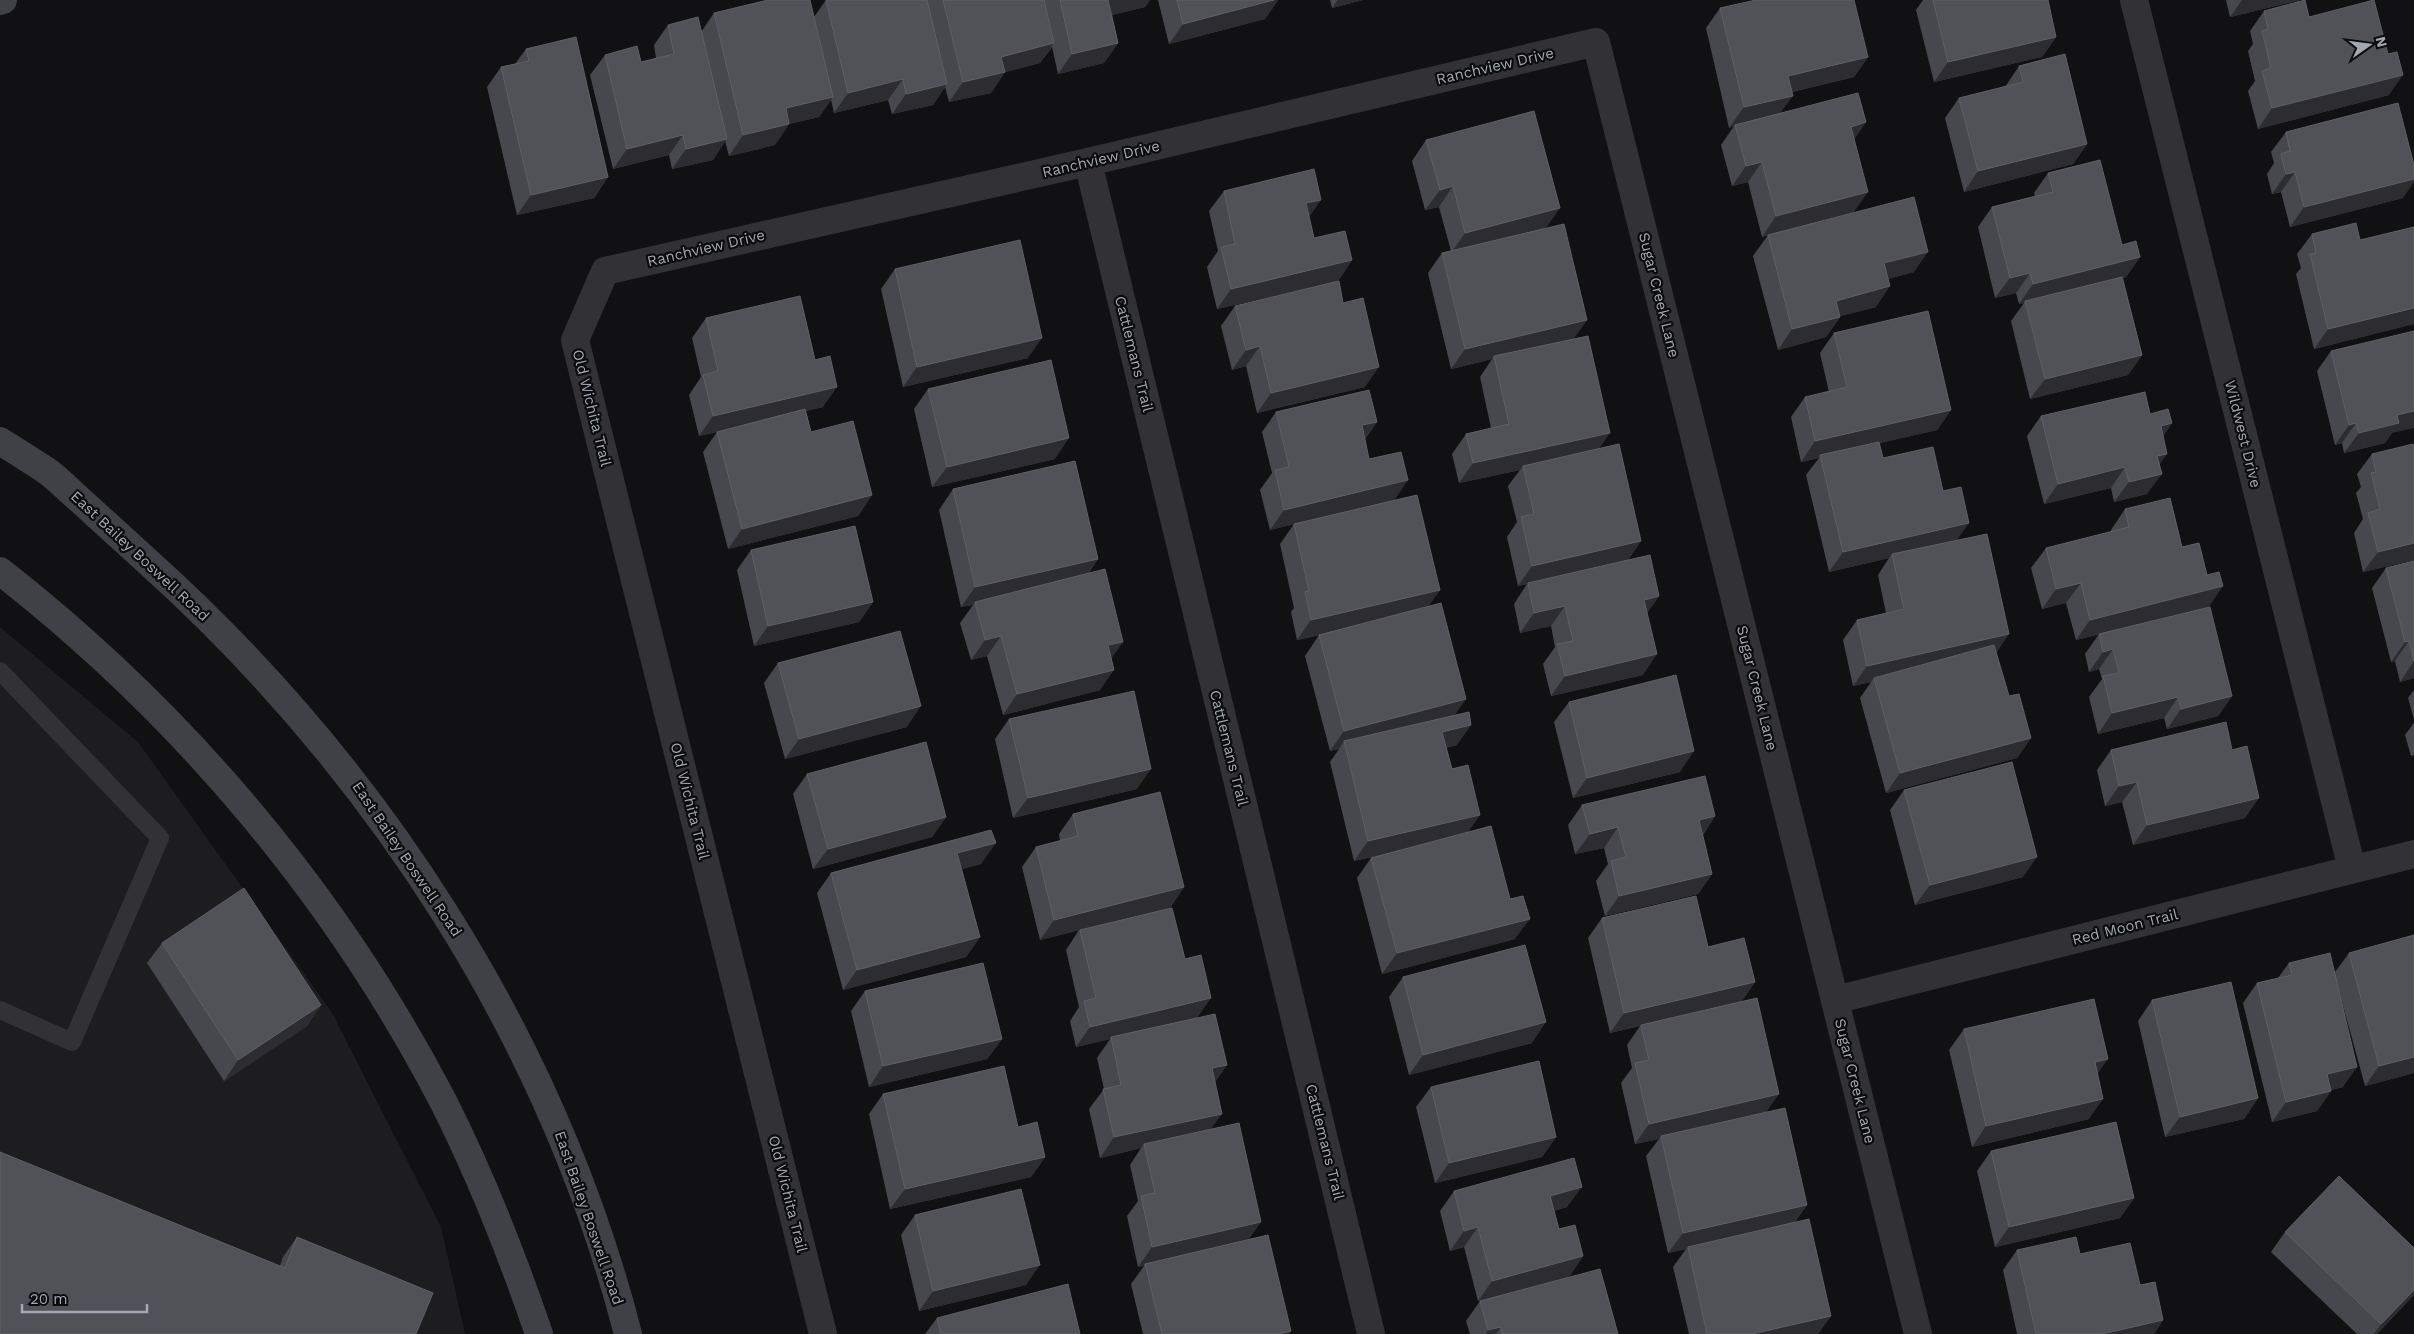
<svg xmlns="http://www.w3.org/2000/svg" width="2414" height="1334" font-family="'Work Sans',sans-serif">
<rect width="100%" height="100%" fill="#111012"/>
<path fill="#1d1d1f" d="M0,627l138,115 193,269 110,216 24,107h-465z"/>
<g fill="none" stroke-linecap="round" stroke-linejoin="round">
<path stroke="#323236" stroke-width="18" d="M0,671l160,167 -88,204 -72,-32"/>
<g stroke="#323236" stroke-width="28">
<path d="M2134,0l218,869"/>
<path d="M1088,162l283,1172"/>
<path d="M1835,1000l579,-146"/>
<path d="M823,1334l-248,-994 30,-69 483,-109 508,-120 322,1292"/>
</g>
<g stroke="#404146" stroke-width="28">
<path d="M0,1l3,-1"/>
<path d="M0,441c16,10 32,20 47,30 12,9 23,20 34,30 22,20 44,40 66,60 229,206 404,474 481,773"/>
<path d="M0,571c183,143 335,323 443,530 38,75 69,154 96,233"/>
</g>
</g>
<g fill="#47484d">
<path d="M826,0h324l-5,7 -33,8 6,28 -14,20 -46,11 -6,-27 -12,16 -35,9 -14,21 -42,9 -4,-15 -12,18 -41,9 -4,-14 -54,13 -3,-13 -12,17 -30,7 -14,21 -46,11 -4,-15 -12,19 -41,9 -3,-14 -56,14 -23,-94 15,-20 36,7 15,-4 -2,-13 14,-20 33,7 13,-19 100,4z"/>
<path d="M1158,0h120l-13,19 -96,25z"/>
<path d="M1330,0h33l-31,8z"/>
<path d="M1923,0h125l8,37 -14,20 -108,25 -18,-72z"/>
<path d="M2226,0h74l-70,17z"/>
<path d="M1720,8l148,49 -14,20 -62,15 -12,21 86,9 -12,17v73l-92,25 -14,-55 -16,4 -11,-41 13,-19 -5,2 -23,-100z"/>
<path d="M2264,11l45,6 80,78 -131,34 -10,-38 7,-10 -7,-30 5,-7 -3,-13z"/>
<path d="M526,49l82,128 -14,21 -77,17 -30,-128 14,-20 14,-3z"/>
<path d="M2019,66l68,78 -14,20 -109,28 -19,-74 14,-20 46,-11z"/>
<path d="M2286,132l117,66 -113,29 -9,-35 -9,2 -5,-20 7,-11 -3,-11z"/>
<path d="M1426,140l120,88 -14,4 55,88 -14,19 26,109 42,93 -13,19 31,36 -12,17 -4,62 -92,21 -8,-32 12,-17 -4,-21 -31,7 -6,-29 13,-20 -9,2 -11,-49 10,-15 -9,-36 12,-16 -61,13 -7,-29 14,-20 25,-6 -11,-51 12,-18 -41,10 -23,-96 14,-20 9,-2 -12,-44 -14,3 -13,-49z"/>
<path d="M2048,173l74,72 18,12 -14,20 -3,1 19,77 -14,20 -98,24 -19,-78 13,-18 -5,1 -3,-11 -21,5 -17,-71 14,-20 43,-11 -1,-3z"/>
<path d="M1224,191l85,26 5,21 38,22 -14,21 -121,28 -10,-42 11,-16 -9,-40z"/>
<path d="M2414,227v97l-100,25 -18,-75 5,-6 -4,-14 15,-20 48,6z"/>
<path d="M1768,235l146,37 -26,7 -12,28 -36,9v1l-14,20 -48,13 -25,-94z"/>
<path d="M895,269l133,89 -125,29 -22,-98z"/>
<path d="M1343,303l22,84 -108,26 -11,-47 -14,4 -11,-44 14,-20z"/>
<path d="M706,318l117,89 -17,4 5,21 61,63 -14,21 -130,33 -25,-97 14,-20 -18,4 -10,-41 12,-18 -9,-39z"/>
<path d="M1834,333l117,77 -14,20 -58,13 4,15 60,33 14,49 39,113 13,43 22,42 -14,20 -131,35 -26,-95 11,-16 -18,4 -10,-46 14,-20 29,-7 -8,-38 11,-17 -60,14 -23,-97 13,-17 -18,4 -10,-45 14,-20 24,-5 -9,-39z"/>
<path d="M2331,351l61,82 -7,10 -41,10 -2,-10 -7,2 -18,-74z"/>
<path d="M928,389l127,70 -123,28 -18,-78z"/>
<path d="M1276,412l101,10 -12,17 4,20 25,41 46,90 -12,16 27,109 2,30 -11,3 22,84 47,107 -133,35 -25,-96 14,-20 15,-4 -32,7 -24,-99 9,-13 -9,2 -25,-95 14,-21 10,-2 -32,7 -6,-28 3,-4 -14,-64 14,-20 -24,6 -10,-40 12,-17 -10,-41z"/>
<path d="M2150,414l22,9 -9,13 -4,29 -12,29 -33,8 -3,-14 -67,16 -17,-68 14,-20z"/>
<path d="M2414,447v113l-51,12 -9,-39 9,-14 -7,-26 5,-6 -4,-13 15,-20z"/>
<path d="M953,489l145,70 -10,15 24,84 -12,32 -97,25 -16,-59 -16,4 -11,-37 13,-18 -12,2 -22,-97z"/>
<path d="M2125,509l57,38 27,60 -133,33 -10,-37 -24,6 -11,-41 15,-20 65,-16v-2z"/>
<path d="M751,550l122,52 -14,20 -105,24 -17,-76z"/>
<path d="M2414,561v117l-14,4 -5,-21 -4,1 -19,-74 14,-20z"/>
<path d="M2099,634l133,62 -14,20 -51,13 -3,-11 -66,16 -9,-37 13,-18 -3,-10 -10,3 -4,-18z"/>
<path d="M778,663l129,64 -122,32 -21,-76z"/>
<path d="M2414,690v29l-6,-21z"/>
<path d="M1569,702l111,70 -107,26 -19,-76z"/>
<path d="M1009,719l128,70 -124,29 -18,-79z"/>
<path d="M2414,723v32l-3,1 -6,-21z"/>
<path d="M2111,750l134,68 -112,27 -11,-43 -17,4 -8,-36z"/>
<path d="M807,774l139,43 -14,20 -119,32 -20,-75z"/>
<path d="M1904,790l119,87 -108,28 -25,-95z"/>
<path d="M1582,805l133,11 -12,19 9,39 -14,20 -93,22 -9,-35 12,-17 -4,-16 -29,6 -7,-29z"/>
<path d="M1073,814l111,73 -14,21 -55,14 82,96 30,47 -12,17 -5,47 39,111 42,91 -2,3h-146l-12,-50 13,-18 -6,1 -11,-51 11,-15 -8,-36 11,-17 -41,10 -11,-49 15,-20 -7,-31 13,-19 -34,8 -6,-26 9,-14 -13,-57 13,-20 -39,10 -18,-73 14,-20 24,-6 -1,-7z"/>
<path d="M981,864l-19,5 18,68 -14,20 -123,33 -26,-97 14,-20z"/>
<path d="M1602,918l106,29 47,35 -14,20 25,110 41,93 -12,17 36,94 -13,18h-129l-16,-67 13,-18 -18,4 -22,-97 13,-17 -24,5 -14,-61 11,-15 -5,-23 13,-19 -30,7 -22,-95z"/>
<path d="M2414,935v138l-49,13 -27,-99 5,100 -12,3v1l-14,20 -45,11 -29,-119 14,-20 21,-5 11,-15 46,9 14,-19z"/>
<path d="M162,943l159,62 -14,21 -83,55 -77,-118z"/>
<path d="M1403,977l129,66 -123,32 -20,-78z"/>
<path d="M865,991l137,48 -15,20 -118,28 -18,-76z"/>
<path d="M2152,1000l106,98 -14,21 -79,18 -27,-116z"/>
<path d="M1964,1029l134,45 -9,45 -117,28 -23,-97z"/>
<path d="M1431,1087l125,50 -14,20 -107,26 -19,-76z"/>
<path d="M883,1094l135,33 27,30 -14,20 -141,32 -21,-95z"/>
<path d="M1991,1151l143,47 -14,20 -125,29 -18,-76z"/>
<path d="M1454,1191l113,16 -13,4 5,18 24,27 -14,21 -91,24 -14,-54 -14,4 -10,-40z"/>
<path d="M915,1215l111,70 -107,26 -18,-76z"/>
<path d="M2285,1232l129,63 -37,39h-20l-86,-82z"/>
<path d="M297,1237l119,97 -136,-68 3,-9z"/>
<path d="M2017,1250l63,4 60,31 23,35 -9,14h-137l-14,-64z"/>
<path d="M1480,1301l138,33h-148l-4,-13z"/>
<path d="M937,1318l143,16h-155z"/>
</g>
<g fill="#2d2d31">
<path d="M1108,0h42l-5,7 -51,12z"/>
<path d="M1274,0h4l-13,19 -96,25 14,-20z"/>
<path d="M1338,0h25l-31,8z"/>
<path d="M2242,0h58l-70,17z"/>
<path d="M2056,37l-14,20 -108,25 14,-20z"/>
<path d="M1054,43l-14,20 -44,12 9,-3 -14,21 -42,9 14,-20 38,-25z"/>
<path d="M1118,43l-14,20 -46,11 14,-20z"/>
<path d="M1868,57l-14,20 -80,19 14,-20z"/>
<path d="M2403,75l-14,20 -131,34 14,-21z"/>
<path d="M903,79l-15,21 -54,13 14,-20z"/>
<path d="M947,84l-14,21 -41,9 14,-20z"/>
<path d="M1793,96l-15,20 -43,9 -1,1 -5,2 15,-21z"/>
<path d="M833,97l-14,20 -30,7 -14,21 -46,11 14,-21 43,-27z"/>
<path d="M1866,122l-14,21 -1,-16z"/>
<path d="M683,135l-14,20 -56,14 14,-20z"/>
<path d="M727,139l-14,21 -41,9 14,-20z"/>
<path d="M2087,144l-14,20 -109,28 14,-21z"/>
<path d="M1762,162l-14,20 -16,4 14,-20z"/>
<path d="M2295,172l-14,20 -9,2 14,-20z"/>
<path d="M608,177l-14,21 -77,17 14,-20z"/>
<path d="M2414,179v3l-11,16 -113,29 14,-20z"/>
<path d="M1453,186l-14,21 -14,3 15,-20z"/>
<path d="M1868,192l-14,20 -92,25 14,-21z"/>
<path d="M1321,200l-14,20 -1,-17z"/>
<path d="M1560,208l-14,20 -95,25 14,-20z"/>
<path d="M1928,252l-14,20 -45,12 15,-21z"/>
<path d="M2140,257l-14,20 -100,25 -1,-1 -1,2 -5,1 14,-20z"/>
<path d="M1352,260l-14,21 -121,28 14,-20z"/>
<path d="M2030,273l-14,20 -21,5 15,-20z"/>
<path d="M1890,286l-14,21 -54,14 14,-20z"/>
<path d="M2414,308v16l-100,25 14,-20z"/>
<path d="M1840,317l-14,20 -48,13 14,-21z"/>
<path d="M1587,320l-14,20 -79,16 -2,3 -41,10 14,-20z"/>
<path d="M1042,338l-14,20 -125,29 14,-20z"/>
<path d="M1260,346l-14,20 -14,4 14,-20z"/>
<path d="M2142,355l-14,20 -98,24 15,-20z"/>
<path d="M1379,367l-14,20 -108,26 14,-20z"/>
<path d="M837,387l-14,20 -124,29 14,-20z"/>
<path d="M1951,410l-14,20 -116,27 -1,-2 -1,3 -18,4 14,-21z"/>
<path d="M2414,411v17l-22,5 -7,10 -41,10 15,-20 38,-18z"/>
<path d="M1377,422l-15,20v-17z"/>
<path d="M2172,423l-14,21 3,-18z"/>
<path d="M2356,423l-14,20 -7,2 14,-20z"/>
<path d="M1610,433l-14,20 -73,13 -3,4 -61,13 14,-20z"/>
<path d="M1069,438l-14,21 -123,28 15,-20z"/>
<path d="M2167,454l-14,20 4,-18z"/>
<path d="M2125,467l-14,21 -67,16 14,-20z"/>
<path d="M2162,474l-15,20 -33,8 15,-20z"/>
<path d="M1408,480l-14,21 -124,29 14,-20z"/>
<path d="M872,495l-14,21 -130,33 14,-20z"/>
<path d="M1969,523l-14,20 -63,11 -3,4 -60,14 14,-20z"/>
<path d="M1641,541l-14,20 -109,25 14,-20z"/>
<path d="M2414,543v17l-51,12 15,-20z"/>
<path d="M1098,559l-14,20 -109,23 -2,3 -12,2 14,-20z"/>
<path d="M2081,583l-15,20 -24,6 14,-20z"/>
<path d="M2223,586l-14,21 -133,33 14,-20z"/>
<path d="M1440,590l-14,20 -129,30 14,-20z"/>
<path d="M1659,596l-14,20 -1,-16z"/>
<path d="M873,602l-14,20 -105,24 14,-20z"/>
<path d="M1565,606l-14,20 -31,7 14,-20z"/>
<path d="M2009,634l-14,21 -121,23 -3,4 -18,4 14,-20z"/>
<path d="M1001,636l-14,20 -16,4 14,-20z"/>
<path d="M2409,641l-14,20 -4,1 14,-20z"/>
<path d="M1123,642l-14,20 -1,-17z"/>
<path d="M2113,649l-14,20 -10,3 14,-20z"/>
<path d="M1657,654l-14,21 -92,21 14,-20z"/>
<path d="M2414,661v17l-14,4z"/>
<path d="M1114,670l-14,20 -97,25 14,-21z"/>
<path d="M2232,696l-14,20 -51,13 14,-20z"/>
<path d="M2178,697l-14,21 -66,16 14,-21z"/>
<path d="M1466,699l-14,20 -108,22 -5,8 -9,2 14,-20z"/>
<path d="M921,706l-14,21 -122,32 14,-20z"/>
<path d="M1471,725l-14,20 -29,7 14,-20z"/>
<path d="M2031,738l-14,20 -131,35 14,-20z"/>
<path d="M1694,751l-14,21 -107,26 14,-20z"/>
<path d="M1151,769l-14,20 -124,29 15,-20z"/>
<path d="M2137,782l-15,20 -17,4 14,-20z"/>
<path d="M2259,798l-14,20 -112,27 14,-20z"/>
<path d="M1480,815l-14,20 -112,26 14,-20z"/>
<path d="M1715,816l-14,21 -2,-17z"/>
<path d="M946,817l-14,20 -119,32 15,-20z"/>
<path d="M1618,827l-14,21 -29,6 15,-20z"/>
<path d="M996,843l-15,21 -38,10 14,-21z"/>
<path d="M2037,857l-14,20 -108,28 15,-20z"/>
<path d="M1712,874l-14,20 -93,22 14,-20z"/>
<path d="M1184,887l-14,21 -130,32 14,-20z"/>
<path d="M1530,919l-15,20 -133,35 15,-21z"/>
<path d="M980,937l-14,20 -123,33 14,-20z"/>
<path d="M1755,982l-14,21 -100,22 -1,1 -30,7 14,-20z"/>
<path d="M1211,998l-14,20 -86,19 -1,2 -34,8 14,-20z"/>
<path d="M321,1005l-14,21 -83,55 14,-21z"/>
<path d="M1546,1022l-14,21 -123,32 14,-20z"/>
<path d="M1002,1039l-15,20 -118,28 14,-21z"/>
<path d="M2414,1057v16l-49,13 14,-20z"/>
<path d="M2108,1059l-14,20 1,-17z"/>
<path d="M1227,1065l-14,20 -1,-17z"/>
<path d="M2357,1067l-14,20 -30,7 14,-20z"/>
<path d="M2331,1091l-14,20 -45,11 14,-20z"/>
<path d="M1779,1094l-14,20 -104,22 -2,3 -24,5 14,-20z"/>
<path d="M2258,1098l-14,21 -79,18 15,-20z"/>
<path d="M2103,1099l-14,20 -117,28 14,-21z"/>
<path d="M1222,1114l-15,20 -63,10 -3,4 -41,10 14,-21z"/>
<path d="M1556,1137l-14,20 -107,26 14,-20z"/>
<path d="M1045,1157l-14,20 -141,32 15,-20z"/>
<path d="M1582,1187l-15,20 -31,9 14,-20z"/>
<path d="M2134,1198l-14,20 -125,29 14,-20z"/>
<path d="M1807,1205l-15,20 -104,22 -2,2 -18,4 15,-20z"/>
<path d="M1261,1222l-14,20 -102,22 -1,2 -6,1 14,-20z"/>
<path d="M1478,1227l-14,20 -14,4 14,-20z"/>
<path d="M1583,1256l-14,21 -91,24 14,-20z"/>
<path d="M1040,1265l-14,20 -107,26 14,-20z"/>
<path d="M2414,1290v5l-37,39h-3l7,-10z"/>
<path d="M1831,1316l-13,18h-66z"/>
<path d="M2163,1320l-9,14h-52z"/>
<path d="M1501,1327l-5,7h-10l2,-4z"/>
<path d="M1291,1331l-2,3h-10z"/>
</g>
<g fill="#515258" stroke="#5e6066">
<path d="M768,0h42l23,97 -47,11 3,16 -46,11 -29,-122z"/>
<path d="M826,0h101l20,84 -41,10 -3,-15 -55,14z"/>
<path d="M943,0h101l10,43 -53,14 4,15 -42,10z"/>
<path d="M1060,0h48l10,43 -46,11z"/>
<path d="M1177,0h97l-91,24z"/>
<path d="M1756,0h98l14,57 -80,19 5,20 -49,11 -24,-99z"/>
<path d="M1933,0h115l8,37 -108,25z"/>
<path d="M2305,0l4,17 65,-17 14,54 9,-2 6,23 -131,33 -10,-37 9,-3 -9,-37 6,-2 -4,-18z"/>
<path d="M698,17l29,122 -41,10 -3,-14 -56,14 -22,-94 32,-9 4,16 33,-8 -6,-29z"/>
<path d="M576,37l32,140 -77,18 -30,-128 28,-6 -3,-12z"/>
<path d="M2065,54l22,90 -109,27 -19,-73 64,-16 -4,-16z"/>
<path d="M1858,93l8,29 -15,5 17,65 -92,24 -14,-54 -16,4 -11,-41z"/>
<path d="M2398,103l16,62v14l-110,28 -9,-35 -9,2 -5,-20 9,-3 -4,-19z"/>
<path d="M1534,111l26,97 -95,25 -12,-47 -13,4 -14,-50z"/>
<path d="M2100,160l22,85 14,-4 4,16 -107,27 -3,-11 -20,5 -18,-71 61,-15 -5,-19z"/>
<path d="M1314,169l7,31 -15,3 8,35 31,-7 7,29 -121,29 -10,-42 14,-3 -11,-53z"/>
<path d="M1914,197l14,55 -44,11 6,23 -54,15 4,16 -48,12 -24,-94z"/>
<path d="M2356,223l4,17 54,-13v81l-86,21 -18,-75 6,-1 -4,-19z"/>
<path d="M1564,224l23,96 -122,29 -23,-96z"/>
<path d="M1020,240l22,98 -125,29 -22,-98z"/>
<path d="M2122,277l20,78 -97,24 -20,-78z"/>
<path d="M1339,281l4,22 20,-5 16,69 -108,26 -11,-47 -14,4 -11,-44z"/>
<path d="M800,296l15,64 15,-4 7,31 -124,29 -10,-41 15,-4 -12,-53z"/>
<path d="M1928,311l23,99 -136,31 -10,-44 42,-10 -13,-54z"/>
<path d="M2414,331v80l-17,4 2,8 -40,10 -3,-10 -7,2 -18,-74z"/>
<path d="M1588,336l22,97 -137,30 -7,-29 43,-10 -15,-68z"/>
<path d="M1051,360l18,78 -122,29 -19,-78z"/>
<path d="M1369,390l8,32 -15,3 7,34 32,-7 7,28 -124,30 -9,-40 14,-3 -13,-55z"/>
<path d="M2145,392l5,22 18,-5 4,14 -11,3 6,28 -10,2 5,18 -33,8 -4,-15 -67,17 -17,-68z"/>
<path d="M805,409l6,23 42,-11 19,74 -130,34 -25,-97z"/>
<path d="M1879,442l4,16 50,-11 10,44 18,-4 8,36 -126,29 -23,-97z"/>
<path d="M1619,444l22,97 -109,25 -11,-49 13,-3 -11,-48z"/>
<path d="M2413,444l1,3v96l-36,9 -10,-39 12,-4 -9,-36 5,-1 -4,-18z"/>
<path d="M1075,461l23,98 -123,28 -22,-98z"/>
<path d="M1417,495l23,95 -129,30 -6,-28 4,-1 -15,-67z"/>
<path d="M2170,498l12,49 17,-4 8,32 12,-3 4,14 -133,34 -9,-37 -25,6 -10,-41 83,-21 -4,-18z"/>
<path d="M855,526l18,76 -105,24 -17,-76z"/>
<path d="M1987,534l22,100 -142,32 -10,-46 47,-11 -12,-55z"/>
<path d="M1650,555l9,41 -15,4 13,54 -92,22 -8,-32 16,-3 -8,-35 -31,7 -6,-30z"/>
<path d="M2414,561v100l-5,-20 -4,1 -19,-74z"/>
<path d="M1105,569l18,73 -15,3 6,25 -97,24 -16,-58 -16,4 -10,-38z"/>
<path d="M1441,603l25,96 -122,32 -25,-96z"/>
<path d="M2210,607l22,89 -51,13 -3,-12 -66,16 -9,-37 16,-3 -6,-24 -10,3 -4,-18z"/>
<path d="M900,631l21,75 -122,33 -21,-76z"/>
<path d="M1994,645l15,51 10,-2 12,44 -131,35 -26,-95z"/>
<path d="M1676,675l18,76 -107,27 -18,-76z"/>
<path d="M1134,691l17,78 -123,29 -19,-79z"/>
<path d="M1469,712l2,13 -29,7 10,37 16,-4 12,50 -112,26 -24,-100z"/>
<path d="M2226,722l6,28 15,-4 12,52 -112,27 -10,-43 -18,4 -8,-36z"/>
<path d="M926,742l20,75 -118,32 -21,-75z"/>
<path d="M2012,762l25,95 -107,28 -26,-95z"/>
<path d="M1705,776l10,40 -16,4 13,54 -93,22 -8,-35 15,-4 -8,-30 -28,7 -8,-29z"/>
<path d="M1160,792l24,95 -130,33 -18,-73 42,-11 -5,-22z"/>
<path d="M1491,826l19,73 13,-3 7,23 -133,34 -26,-95z"/>
<path d="M991,830l5,13 -39,10 23,84 -123,33 -26,-97z"/>
<path d="M244,888l77,117 -83,55 -76,-117z"/>
<path d="M1696,896l12,51 36,-9 11,44 -131,31 -22,-95z"/>
<path d="M1172,908l13,51 16,-4 10,43 -121,29 -6,-26 12,-3 -16,-68z"/>
<path d="M2414,935v122l-35,9 -30,-113z"/>
<path d="M1525,945l21,77 -123,33 -20,-78z"/>
<path d="M2330,953l27,114 -30,7 4,17 -45,11 -29,-119 35,-8 -3,-12z"/>
<path d="M983,963l19,76 -119,27 -18,-75z"/>
<path d="M2231,982l27,116 -78,19 -28,-117z"/>
<path d="M1757,998l22,96 -130,30 -14,-61 14,-3 -8,-35z"/>
<path d="M2094,999l14,60 -13,3 8,37 -117,27 -22,-97z"/>
<path d="M1215,1014l12,51 -15,3 10,46 -108,23 -11,-48 18,-4 -10,-48z"/>
<path d="M1539,1061l17,76 -107,26 -18,-76z"/>
<path d="M1004,1066l14,61 19,-5 8,35 -140,32 -22,-95z"/>
<path d="M1785,1108l22,97 -124,28 -22,-97z"/>
<path d="M2116,1122l18,76 -125,29 -18,-76z"/>
<path d="M1239,1123l22,99 -109,25 -11,-51 14,-3 -11,-49z"/>
<path d="M0,1152l285,116 12,-31 136,56 -17,41h-416z"/>
<path d="M1574,1158l8,29 -32,9 9,33 16,-4 8,31 -91,25 -14,-54 -14,4 -10,-40z"/>
<path d="M2339,1176l75,72v42l-33,34 -96,-92z"/>
<path d="M1021,1189l19,76 -107,26 -18,-76z"/>
<path d="M1809,1219l22,97 -79,18h-45l-19,-87z"/>
<path d="M1268,1235l23,96 -12,3h-117l-17,-70z"/>
<path d="M2076,1237l4,17 50,-11 10,42 15,-3 8,38 -61,14h-66l-19,-84z"/>
<path d="M1600,1269l18,65h-116l-1,-7 -13,3 -8,-29z"/>
<path d="M1068,1284l12,50h-139l-4,-16z"/>
</g>
<g text-anchor="middle" dominant-baseline="central" stroke-width="4.5" stroke-linejoin="round" paint-order="stroke">
<g font-size="15" fill="#a3a7b2" stroke="#0c0c0d">
<text transform="translate(1495 66) rotate(-13)">Ranchview Drive</text>
<text transform="translate(1101 159) rotate(-13)">Ranchview Drive</text>
<text transform="translate(706 248) rotate(-13)">Ranchview Drive</text>
<text transform="translate(1659 295) rotate(76)">Sugar Creek Lane</text>
<text transform="translate(1134 354) rotate(76)">Cattlemans Trail</text>
<text transform="translate(592 408) rotate(76)">Old Wichita Trail</text>
<text transform="translate(2243 434) rotate(76)">Wildwest Drive</text>
<text transform="translate(140 556) rotate(43)">East Bailey Boswell Road</text>
<text transform="translate(1757 688) rotate(76)">Sugar Creek Lane</text>
<text transform="translate(1229 748) rotate(76)">Cattlemans Trail</text>
<text transform="translate(690 801) rotate(76)">Old Wichita Trail</text>
<text transform="translate(407 859) rotate(56)">East Bailey Boswell Road</text>
<text transform="translate(2125 927) rotate(-14)">Red Moon Trail</text>
<text transform="translate(1855 1081) rotate(76)">Sugar Creek Lane</text>
<text transform="translate(1325 1142) rotate(76)">Cattlemans Trail</text>
<text transform="translate(788 1194) rotate(76)">Old Wichita Trail</text>
<text transform="translate(589 1218) rotate(71)">East Bailey Boswell Road</text>
</g>
</g>
<g transform="translate(2369 45) rotate(76)" stroke="#0c0c0d" stroke-width="4" paint-order="stroke">
<path d="M0-4L9 19L0 12L-9 19Z" fill="#a3a7b2"/>
<text y="-8" font-size="14" font-weight="bold" text-anchor="middle" fill="#a3a7b2">N</text>
</g>
<path d="M22 1304v8h125v-8" fill="none" stroke="#a3a7b2" stroke-width="2.5"/>
<text x="30" y="1304" font-size="15" fill="#a3a7b2" stroke="#0c0c0d" stroke-width="4" paint-order="stroke">20 m</text>
</svg>
